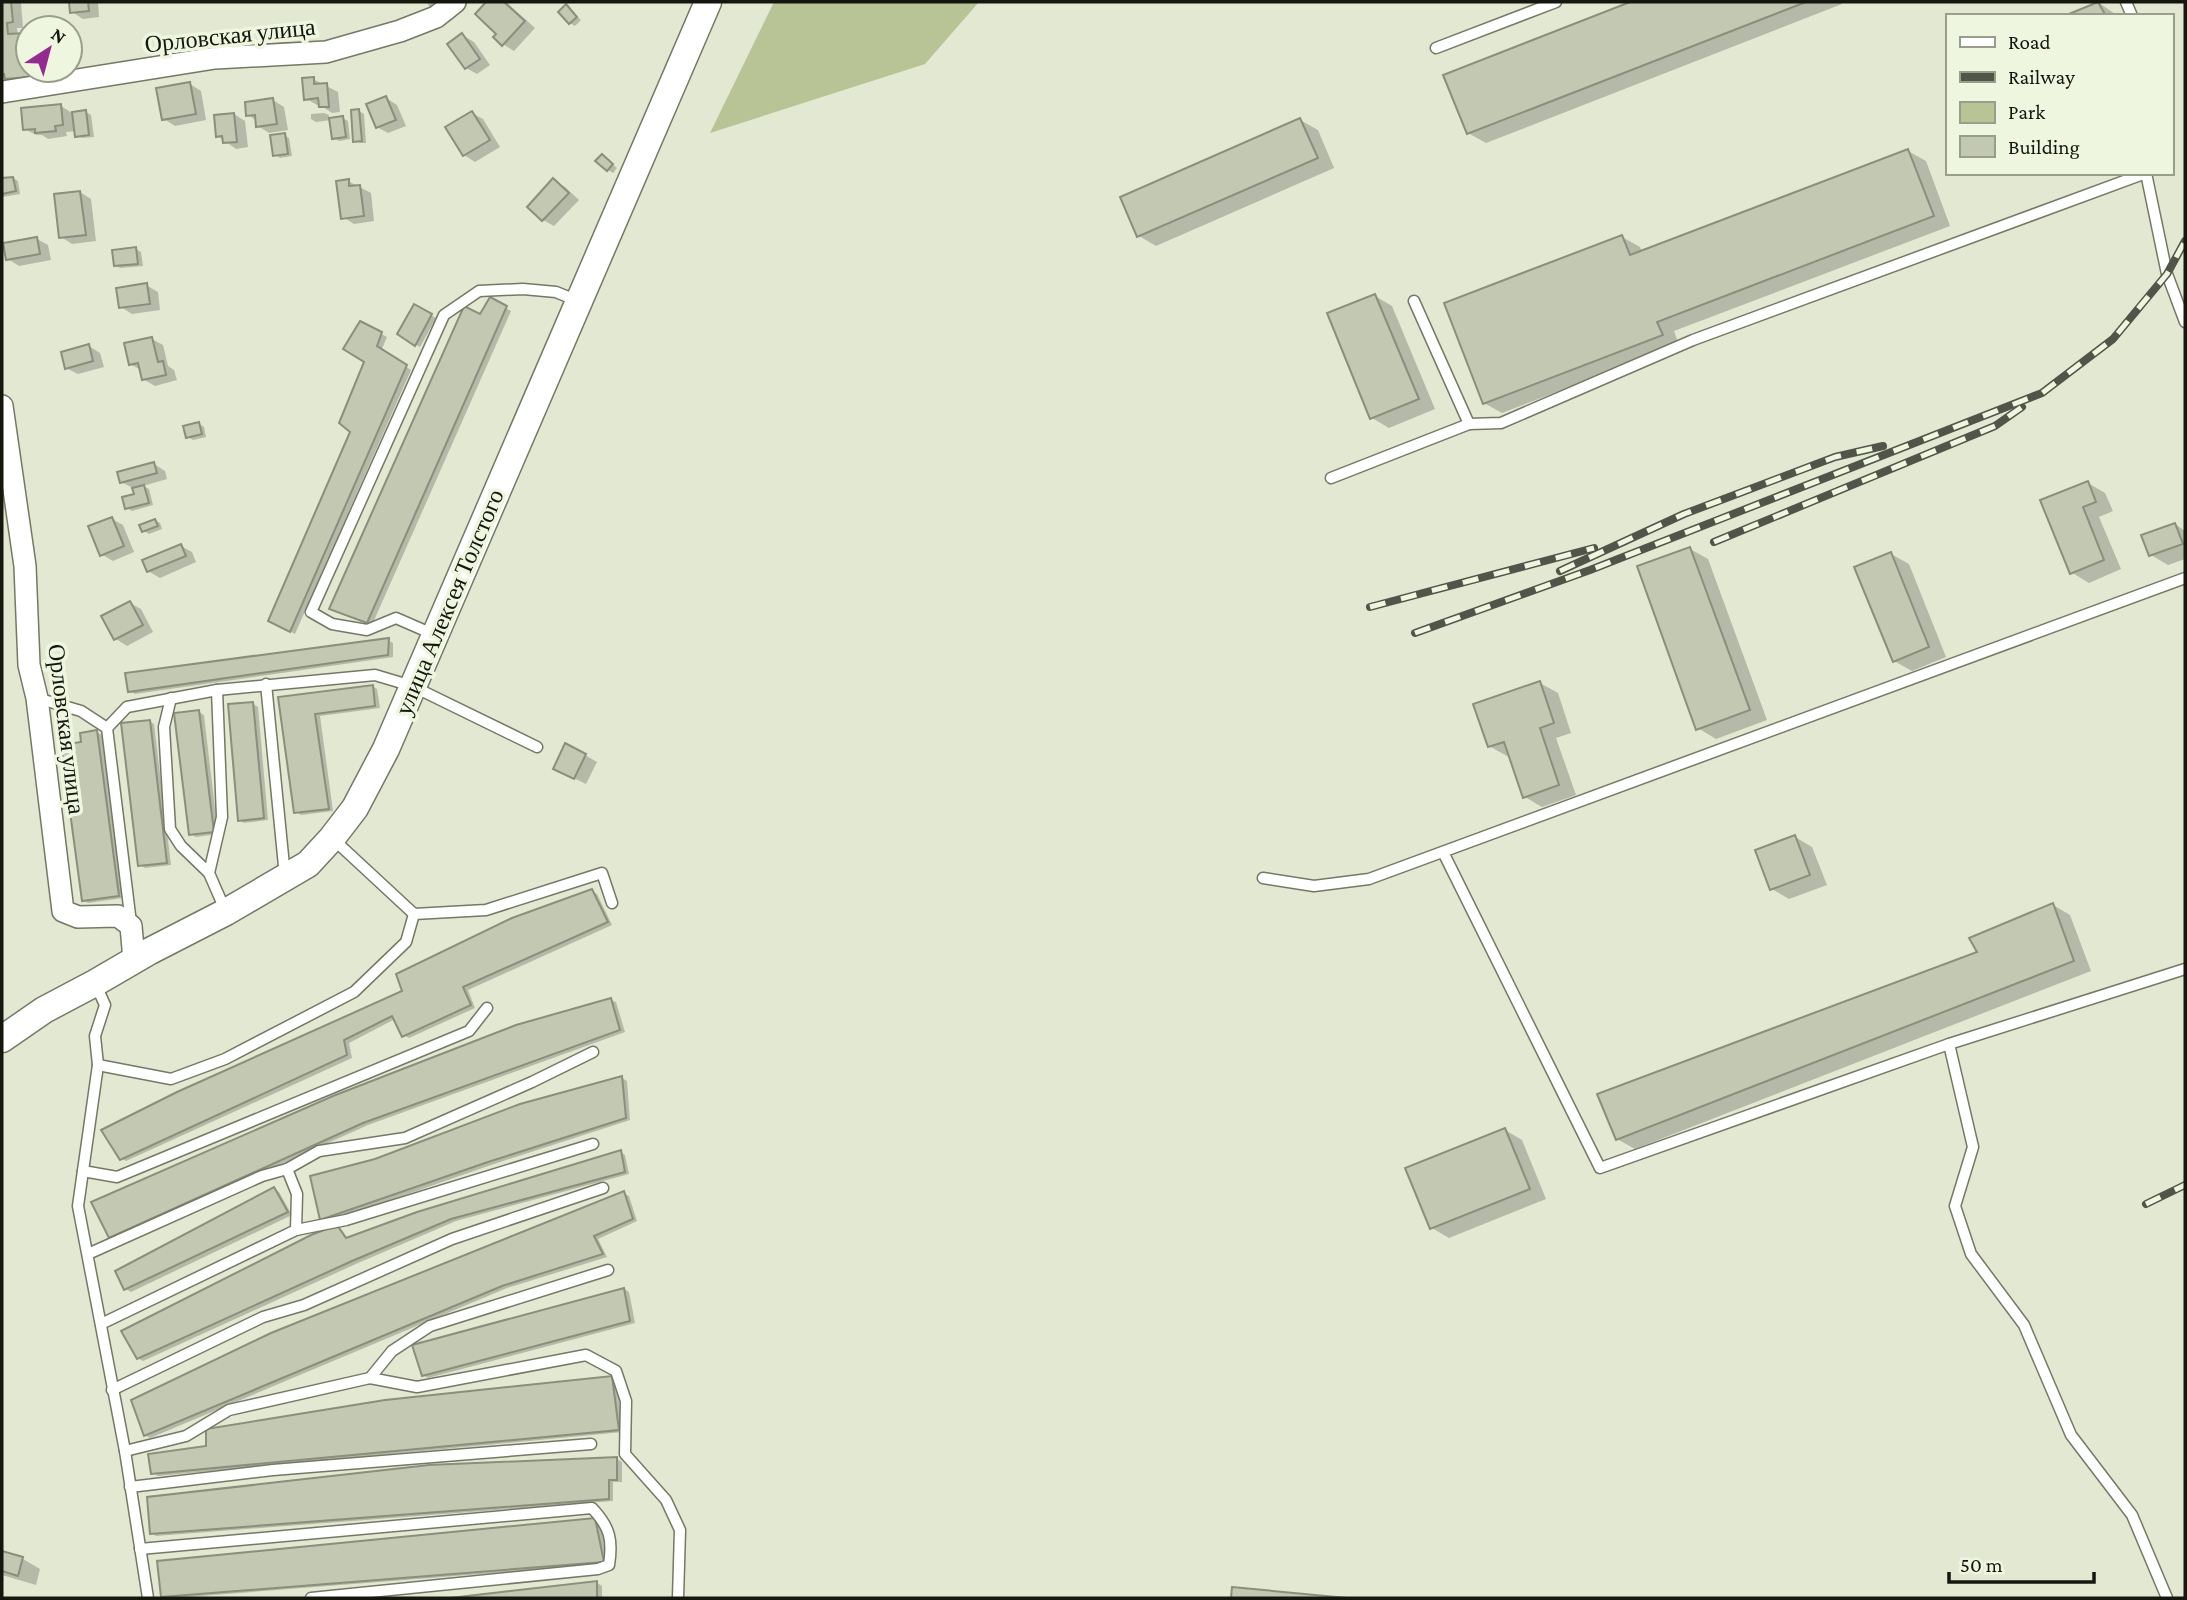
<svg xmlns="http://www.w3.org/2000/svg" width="2187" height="1600" font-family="'Crimson Pro',serif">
<rect width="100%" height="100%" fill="#e2e8d2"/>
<path fill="#b8c495" d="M774,2h205l-54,62 -215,69z"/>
<g fill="#0003" fill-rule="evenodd">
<path d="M2,2l19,1 2,25h-6l1,7 10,1v34h11l1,13 -22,1 -16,-6zM38,75v3l-27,2 -3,-3z"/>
<path d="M71,2h27l1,15 -16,2 -11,-7z"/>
<path d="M427,2h32l-17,12 -12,-6z"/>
<path d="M489,2h17l29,26 -21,23 -11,-7 -5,-10 -21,-20z"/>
<path d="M1635,2h206l1,2 -356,139 -18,-10 -23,-57z"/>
<path d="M2099,3l19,13h-49z"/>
<path d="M566,6l15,14 -6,6 -5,-3z"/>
<path d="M462,35l12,7 16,23 -13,9 -11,-6z"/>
<path d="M313,79l25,13 2,20 -8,1 -12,-8h-3l-12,-7z"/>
<path d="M190,84l11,7 5,29 -31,6 -11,-7z"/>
<path d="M386,98l11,7 9,21 -18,7 -11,-6z"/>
<path d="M273,100l11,7 4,23 -19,3 -11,-7 -1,-5 -9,-6z"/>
<path d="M61,106l11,7 14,-1 5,3 3,22 -12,1 -5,-3 -1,-4 -10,1 1,4 -19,3 -6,-4h-6l-11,-6z"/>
<path d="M359,111l5,3 2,29h-6l-5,-3z"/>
<path d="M324,113l5,2v5l14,-2 5,3 2,18 -11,2 -5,-3 -3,-18 -15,2 -5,-3v-5z"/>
<path d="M472,113l11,6 17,28 -25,15 -11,-7z"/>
<path d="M234,114l11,7 3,26 -12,2 -18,-13z"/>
<path d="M1300,120l18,10 16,38 -178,78 -17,-10z"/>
<path d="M284,135l5,3 3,18 -12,2 -5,-3z"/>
<path d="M1908,151l18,10 24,65 -276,105 5,14 -177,68 -18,-10 138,-166 18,10 2,5z"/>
<path d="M607,159l10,9 -4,5 -5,-3z"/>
<path d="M13,178l5,3 2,13 -18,3v-17z"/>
<path d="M348,181l23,12 3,28 -20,3 -11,-7z"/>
<path d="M553,181l12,6 14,13 -25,26 -11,-6 -14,-13z"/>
<path d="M80,192l11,7 5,42 -24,3 -11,-7z"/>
<path d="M37,239l11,6 3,15 -32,6 -11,-7z"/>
<path d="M136,249l5,3 2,14 -23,2 -5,-3z"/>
<path d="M146,285l12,7 2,18 -28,4 -11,-7z"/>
<path d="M1375,296l17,10 43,103 -46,19 -17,-10z"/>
<path d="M490,299l21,12 -139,314 -36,-14z"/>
<path d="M414,306l22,12 -16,29 -21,-13z"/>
<path d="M361,323l26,14 -6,14 30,19 -116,264 -24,-13 81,-190 14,-69z"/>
<path d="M152,339l11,6 5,21 6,4 3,10 -22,6 -12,-7 -2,-9 -11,-6z"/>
<path d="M89,346l11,7 4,14 -26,7 -12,-6z"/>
<path d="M199,424l5,3 2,10 -13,3 -5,-3z"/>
<path d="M154,464l11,7 2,8 -24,7 6,3 4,16 -21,6 -5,-3 9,-13 -3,-7 -12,-6z"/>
<path d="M2088,483l17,10 8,18 -14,6 22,52 -32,14 -18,-11 -29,-71z"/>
<path d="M112,519l11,6 11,27 -21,9 -12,-7z"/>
<path d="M155,520l5,3 2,6 -13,5 -5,-3z"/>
<path d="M2175,524l10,7v28l-17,6 -17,-10z"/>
<path d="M181,546l11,6 4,10 -36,16 -12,-7z"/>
<path d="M1690,549l18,10 59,161 -51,19 -18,-11z"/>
<path d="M1891,554l18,10 37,93 -34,14 -18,-10z"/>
<path d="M130,603l11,6 12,23 -26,14 -11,-7 -12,-22z"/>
<path d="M388,640l5,3v14l-258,37 -5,-3z"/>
<path d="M1540,683l18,10 13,40 -15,5 20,57 -34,12 -17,-10 -15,-42 -3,1 -18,-10z"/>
<path d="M372,686l5,3 3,19 -60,8 13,95 -32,4 -5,-3 -16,-113z"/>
<path d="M253,704l5,3 10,113 -24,3 -5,-3z"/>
<path d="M199,712l5,3 14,119 -22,3 -5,-3z"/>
<path d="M149,721l5,3 17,141 -26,3 -5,-3z"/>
<path d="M96,732l6,3 21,163 -35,5 -5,-3v-157z"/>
<path d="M585,755l12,7 -11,22 -31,-15z"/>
<path d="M1795,837l17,10 15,38 -38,14 -17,-10z"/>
<path d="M591,891l6,3 15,31 -144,65 7,18 -66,30 -5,-3 -9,-16 -46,24 3,15 -226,103 -5,-3 283,-166z"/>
<path d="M2053,905l17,10 21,56 -456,178 -18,-10 363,-186z"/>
<path d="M611,1000l5,2 9,30 -257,93 -253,114 -5,-2z"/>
<path d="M622,1078l5,3 3,39 -136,44 -167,58 -5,-3 54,-58z"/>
<path d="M1505,1130l17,10 24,59 -97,39 -17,-10z"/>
<path d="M620,1152l5,3 4,19 -173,47 -98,42 -215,98 -5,-3 199,-131 5,3 6,9z"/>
<path d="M274,1189l5,3 13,23 -161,77 -5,-3z"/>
<path d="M623,1193l6,3 8,25 -39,18 9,18 -100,31 -357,150 -5,-3z"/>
<path d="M624,1289l5,3 6,31 -207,55 -5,-3z"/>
<path d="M612,1378l5,3 6,51 -465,44 -5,-3 54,-26z"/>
<path d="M617,1459l5,3v20h-9v19l-457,35 -5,-3z"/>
<path d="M595,1520l5,3 9,41 -434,34h-9l-4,-2z"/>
<path d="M2,1553l21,6 17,10 -4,16 -34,-10z"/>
<path d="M597,1583l5,3v12h-137z"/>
</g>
<g fill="#c2c8b2" stroke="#8a8f7b" stroke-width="2">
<path d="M2,2h9l2,20 -6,1 1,11 18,-1 3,44 -24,2 -1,-5h-2z"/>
<path d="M69,2h19l1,9 -19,2z"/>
<path d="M486,2h18l21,19 -23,25 -9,-9 3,-3 -21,-20z"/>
<path d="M1630,2h176l-339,132 -24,-59z"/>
<path d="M2098,2l8,14h-42z"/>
<path d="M566,4l11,13 -8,7 -11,-12z"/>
<path d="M462,33l18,26 -15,10 -18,-25z"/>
<path d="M314,77v7l13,-1 2,24h-10l-1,-9 -14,2 -2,-22z"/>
<path d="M190,82l6,32 -34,6 -6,-32z"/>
<path d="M386,96l10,24 -20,8 -10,-24z"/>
<path d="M273,98l4,26 -21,3 -1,-12 -9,1 -1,-14z"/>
<path d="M61,104l2,21 -8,1 1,5 -21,2v-4l-12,1 -2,-22z"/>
<path d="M359,109l3,32 -9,1 -2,-32z"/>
<path d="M86,110l3,25 -14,2 -3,-25z"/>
<path d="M472,111l18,29 -27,16 -18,-29z"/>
<path d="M234,113l3,29 -14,1 -1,-7 -6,1 -2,-22z"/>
<path d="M343,116l3,21 -14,2 -3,-21z"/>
<path d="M1300,118l18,40 -181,79 -17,-40z"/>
<path d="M285,133l3,21 -15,2 -3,-21z"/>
<path d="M1908,149l26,67 -277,106 6,13 -180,69 -39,-101 178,-68 8,20z"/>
<path d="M602,154l11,10 -6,7 -12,-10z"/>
<path d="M13,177l3,14 -14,3v-16z"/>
<path d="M553,178l16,15 -27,28 -15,-14z"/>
<path d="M349,179v7l11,-1 4,31 -23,3 -5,-38z"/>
<path d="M80,191l6,44 -27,3 -5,-44z"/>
<path d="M37,237l3,17 -34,6 -3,-17z"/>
<path d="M136,247l2,17 -24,2 -2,-16z"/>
<path d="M147,283l3,21 -31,4 -3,-20z"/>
<path d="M1375,294l44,105 -49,20 -43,-106z"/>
<path d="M490,297l17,9 -140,317 -38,-14 135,-303 16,8z"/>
<path d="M414,304l18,10 -17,32 -18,-12z"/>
<path d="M360,321l22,11 -5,14 30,19 -117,267 -22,-11 82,-189 -11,-9 25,-61 -21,-13z"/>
<path d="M152,337l6,25 5,-1 3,14 -24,5 -4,-17 -9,2 -5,-22z"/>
<path d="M89,344l4,17 -28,8 -4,-17z"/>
<path d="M199,422l3,12 -16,4 -3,-12z"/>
<path d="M154,462l3,11 -37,10 -3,-11z"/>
<path d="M2088,481l8,21 -13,5 21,53 -34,14 -30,-74z"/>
<path d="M144,485l5,18 -24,6 -3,-12 12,-3 -2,-6z"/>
<path d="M112,517l12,29 -24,10 -12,-30z"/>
<path d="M155,519l3,7 -16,6 -3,-7z"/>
<path d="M2175,523l8,21 -34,12 -8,-21z"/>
<path d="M181,544l5,12 -39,16 -5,-12z"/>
<path d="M1690,547l60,163 -54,20 -59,-164z"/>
<path d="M1891,552l38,95 -36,15 -39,-95z"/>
<path d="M130,601l13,24 -29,15 -13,-24z"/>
<path d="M389,638l-1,17 -260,37 -3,-19z"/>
<path d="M1540,681l14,42 -14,5 19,57 -36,13 -19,-56 -16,5 -15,-43z"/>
<path d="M373,685l2,21 -60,8 14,95 -35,4 -16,-116z"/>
<path d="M253,702l11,116 -26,3 -10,-117z"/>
<path d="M199,710l15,122 -25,3 -15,-122z"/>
<path d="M150,720l17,143 -29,3 -17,-143z"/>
<path d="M97,730l22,166 -37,5 -21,-156 20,-3 -1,-9z"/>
<path d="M565,743l21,11 -12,25 -21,-10z"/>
<path d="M1795,835l15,40 -40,15 -15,-40z"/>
<path d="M592,889l16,33 -145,65 8,18 -69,32 -10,-21 -48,24 3,15 -227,105 -19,-30 76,-38 225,-101 -6,-17 116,-56z"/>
<path d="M2053,903l21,58 -458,179 -19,-46 380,-142 -8,-14z"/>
<path d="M611,998l9,32 -257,93 -254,115 -18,-36 242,-106 183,-71z"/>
<path d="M622,1076l4,42 -138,44 -168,58 -10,-44 65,-17 145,-55z"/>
<path d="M1505,1128l25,61 -100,40 -25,-61z"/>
<path d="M621,1150l4,22 -174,47 -99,42 -215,98 -16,-28 190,-96 26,-10 9,13 71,-26z"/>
<path d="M274,1187l14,25 -164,78 -9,-19z"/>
<path d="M624,1191l9,28 -39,17 9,18 -101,32 -358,150 -13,-36 140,-67z"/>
<path d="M624,1288l6,33 -208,55 -10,-31z"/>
<path d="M612,1376l7,54 -468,44 -3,-20 58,-8v-17l179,-29z"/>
<path d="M617,1457v23h-8v19l-459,35 -3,-37 282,-32z"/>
<path d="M595,1518l9,44 -443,35 -4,-36z"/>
<path d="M2,1551l21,6 -5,19 -16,-5z"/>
<path d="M597,1581v17h-147z"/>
<path d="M1232,1587l115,11h-116z"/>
</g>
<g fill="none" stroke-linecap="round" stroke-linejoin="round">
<g stroke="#737965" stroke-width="13">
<g id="service">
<path d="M2126,2l6,14"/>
<path d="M1436,48l120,-46"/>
<path d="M2146,173l21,101 18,48"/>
<path d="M1414,301l55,123 32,-1 192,-83 453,-167"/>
<path d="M1331,478l138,-54"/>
<path d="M435,635l-39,-17 -29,12 -35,-6 -21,-12 133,-297 35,-24 44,-2 33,3 22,9"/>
<path d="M266,684l19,192"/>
<path d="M217,690l5,127 -13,56 17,39"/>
<path d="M37,698l44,13 26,17 24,195"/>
<path d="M171,698l-7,29 6,102 11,17 28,27"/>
<path d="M107,728l20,-21 90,-17 158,-15 37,11 125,61"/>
<path d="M332,838l82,76 72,-4 116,-37 10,30"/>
<path d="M1443,852l157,316 349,-124 236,-75"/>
<path d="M1263,878l51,8 55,-7 816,-301"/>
<path d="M95,983l10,22 -10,31 3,29 -20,141 47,245 23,147"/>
<path d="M1949,1044l24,103 -18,59 16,48 53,71 47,110 61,80 35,83"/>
<path d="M98,1065l73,14 54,-20 129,-67 52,-50 8,-28"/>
<path d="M83,1171l34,6 352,-146 18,-23"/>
<path d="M296,1230l50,-10 247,-76"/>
<path d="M88,1254l174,-78 25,-7 32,-18 86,-13 127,-56 61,-30"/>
<path d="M101,1324l195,-94 1,-36 -10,-25"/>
<path d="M370,1378l47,9 169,-32 30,16 10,30 -1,53 41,46 14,30 -2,68"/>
<path d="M112,1390l151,-73 41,-12 148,-66 151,-51"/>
<path d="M125,1451l61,-15 43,-26 141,-32 22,-27 38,-25 178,-56"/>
<path d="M130,1487l143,-17 318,-26"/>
<path d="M140,1549l452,-41c18,19 21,32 17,57l-11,4 -287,29"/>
</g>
</g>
<g stroke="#737965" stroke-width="24">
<g id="minor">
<path d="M2,92l213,-34 111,-6 74,-21 36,-14 19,-15"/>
<path d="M2,406l23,160 4,99 8,33 26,213 15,6 40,-1 13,10 3,34"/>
</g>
</g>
<g stroke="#737965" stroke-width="29">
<path id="tertiary" d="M2,1039l42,-29 51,-27 55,-32 76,-39 82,-48 24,-26 23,-30 31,-59 322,-747"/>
</g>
<use href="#service" stroke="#fff" stroke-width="10"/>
<use href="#minor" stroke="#fff" stroke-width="21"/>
<use href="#tertiary" stroke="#fff" stroke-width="26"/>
<g stroke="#515448" stroke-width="8">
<g id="rail">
<path d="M1714,542l281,-116 27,-19"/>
<path d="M1560,571l124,-57 151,-57 48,-11"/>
<path d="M1370,607l224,-59"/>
<path d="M1415,633l175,-63 452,-177 71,-54 54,-65 18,-33"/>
<path d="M2146,1204l39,-19"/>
</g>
</g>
<use href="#rail" stroke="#eff6df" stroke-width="5" stroke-dasharray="16" stroke-linecap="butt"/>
</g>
<g text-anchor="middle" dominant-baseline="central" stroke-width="7" stroke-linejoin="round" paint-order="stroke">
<g font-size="24" fill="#15170f" stroke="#eff6df">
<text transform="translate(230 35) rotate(-6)">Орловская улица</text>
<text transform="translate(449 602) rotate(-67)">улица Алексея Толстого</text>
<text transform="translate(67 729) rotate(83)">Орловская улица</text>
</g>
</g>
<rect width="2187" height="1600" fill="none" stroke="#15170f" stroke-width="7"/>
<rect x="1946" y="14" width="228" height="161" fill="#eff6df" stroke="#989d8c" stroke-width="2"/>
<rect x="1960" y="37" width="35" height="10" fill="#ffffff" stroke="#989d8c" stroke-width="2"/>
<text x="2008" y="49" font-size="21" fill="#15170f">Road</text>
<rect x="1960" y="72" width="35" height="10" fill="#515448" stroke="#989d8c" stroke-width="2"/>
<text x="2008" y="84" font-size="21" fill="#15170f">Railway</text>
<rect x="1960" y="102" width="35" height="21" fill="#b8c495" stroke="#989d8c" stroke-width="2"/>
<text x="2008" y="119" font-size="21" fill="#15170f">Park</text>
<rect x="1960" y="136" width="35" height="21" fill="#c2c8b2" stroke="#989d8c" stroke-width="2"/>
<text x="2008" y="154" font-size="21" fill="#15170f">Building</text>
<g transform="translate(49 49) rotate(36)"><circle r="33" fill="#eff6df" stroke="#989d8c" stroke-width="2"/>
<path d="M0-5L12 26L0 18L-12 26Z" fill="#942b8f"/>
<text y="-10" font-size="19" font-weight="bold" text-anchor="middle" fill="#15170f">N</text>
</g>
<path d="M1949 1572v10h145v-10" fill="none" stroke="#15170f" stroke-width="3.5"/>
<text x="1960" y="1572" font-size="21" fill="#15170f" stroke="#eff6df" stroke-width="5" paint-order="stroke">50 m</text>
</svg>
